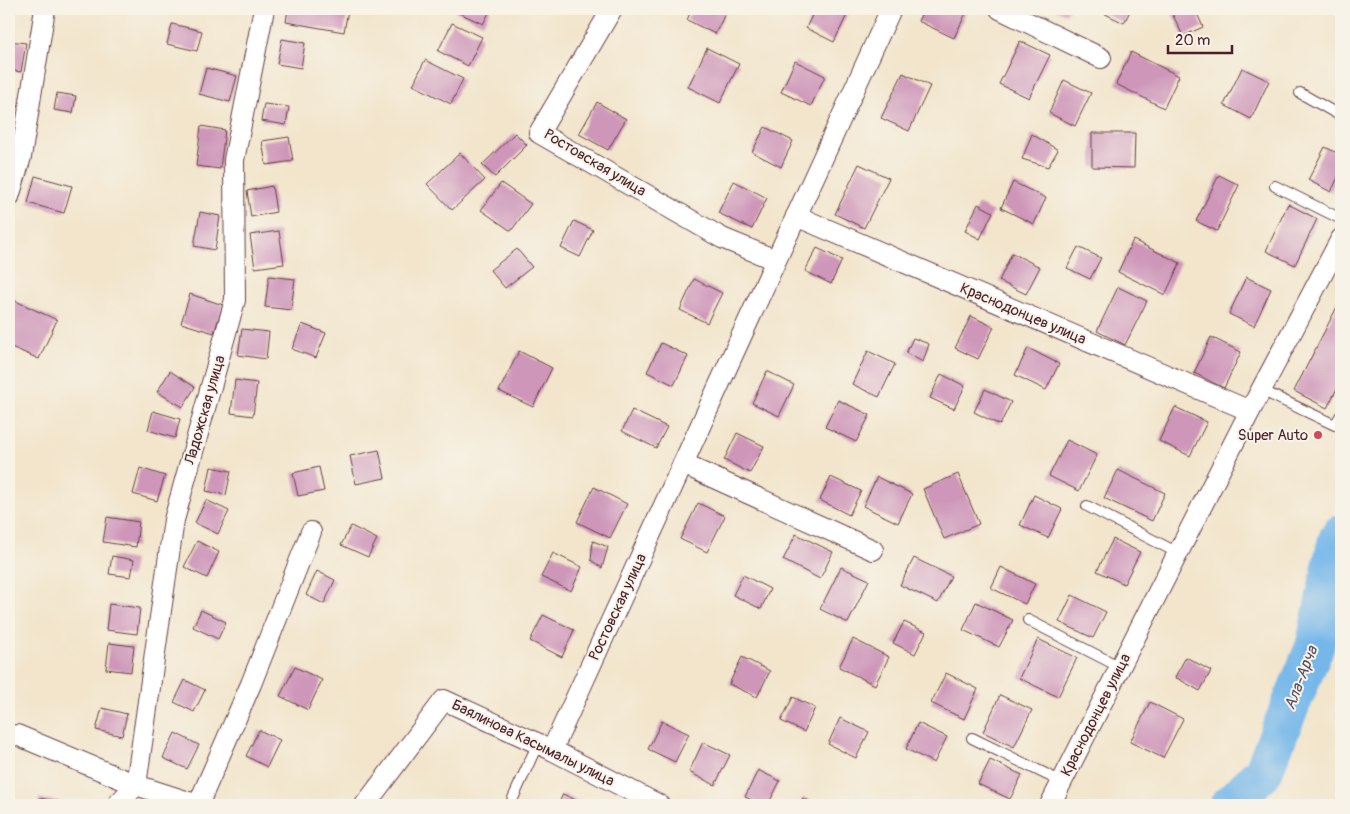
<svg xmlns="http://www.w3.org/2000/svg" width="1350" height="814" font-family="Pangolin,sans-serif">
<rect width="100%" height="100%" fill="#f7f3e8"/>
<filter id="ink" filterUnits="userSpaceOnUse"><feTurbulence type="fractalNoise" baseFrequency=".02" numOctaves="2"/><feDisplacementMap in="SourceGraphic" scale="10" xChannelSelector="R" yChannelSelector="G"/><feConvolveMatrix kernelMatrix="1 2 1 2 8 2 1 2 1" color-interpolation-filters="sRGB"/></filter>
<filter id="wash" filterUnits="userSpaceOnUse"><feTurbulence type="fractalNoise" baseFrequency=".0096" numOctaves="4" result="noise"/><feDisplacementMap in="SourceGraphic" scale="20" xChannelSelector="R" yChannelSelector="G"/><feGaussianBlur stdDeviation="1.12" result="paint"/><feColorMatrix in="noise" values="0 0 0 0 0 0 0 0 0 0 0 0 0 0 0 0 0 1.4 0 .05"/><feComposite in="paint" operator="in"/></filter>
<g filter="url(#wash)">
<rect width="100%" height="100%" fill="#f2e5cc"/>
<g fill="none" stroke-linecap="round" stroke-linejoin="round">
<path stroke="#76b7ea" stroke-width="39" d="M1229,805l34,-33 52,-126 22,-105 4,-7"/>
</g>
<g id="blocks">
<g fill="#ce96b9">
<path d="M288,9l60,1 -4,22 -58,-10z"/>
<path d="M456,9h35l-8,15 -28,-13z"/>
<path d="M692,9h33l2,1 -12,24 -28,-14z"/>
<path d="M815,9h20l12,6 -13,27 -28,-14z"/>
<path d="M924,9h44l-14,29 -36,-17z"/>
<path d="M1055,9h14l-3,5z"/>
<path d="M1095,9h36l-7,14z"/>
<path d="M1170,9h25l8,18 -20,9z"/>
<path d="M452,23l30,14 -14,29 -30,-15z"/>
<path d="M172,24l30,7 -5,20 -30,-7z"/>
<path d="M282,39l23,4 -4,25 -24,-4z"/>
<path d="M9,41l17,2 -5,29 -12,-2z"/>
<path d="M1020,41l30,14 -21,43 -30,-14z"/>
<path d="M707,48l32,16 -19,39 -32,-16z"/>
<path d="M1131,52l48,24 -15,32 -48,-24z"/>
<path d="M425,60l38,19 -12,25 -38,-19z"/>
<path d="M795,61l30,15 -14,30 -30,-14z"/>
<path d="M206,68l31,8 -7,26 -31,-8z"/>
<path d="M1242,68l27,13 -18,38 -27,-14z"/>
<path d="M903,73l27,13 -21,45 -28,-13z"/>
<path d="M1064,80l27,13 -16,33 -26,-13z"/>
<path d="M57,93l19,3 -3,17 -19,-3z"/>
<path d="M597,102l29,17 -18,31 -29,-16z"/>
<path d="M264,104l25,3 -3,18 -25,-4z"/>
<path d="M201,126l24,4 -5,39 -24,-3z"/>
<path d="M765,127l28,14 -12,26 -29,-15z"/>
<path d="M515,133l12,12 -32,32 -13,-12z"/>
<path d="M1092,133h43l-1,35 -42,-1z"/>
<path d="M1032,134l26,16 -10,17 -26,-8z"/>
<path d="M289,137l4,24 -27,4 -4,-24z"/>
<path d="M1325,147l16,8v16l-10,21 -23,-12z"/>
<path d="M460,153l25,27 -33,30 -25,-26z"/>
<path d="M859,164l30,14 -25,50 -29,-14z"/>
<path d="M1219,175l20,10 -22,46 -21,-10z"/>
<path d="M35,176l37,10 -8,27 -36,-10z"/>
<path d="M734,181l33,17 -15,31 -34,-16z"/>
<path d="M1013,182l33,16 -12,26 -33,-16z"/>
<path d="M501,183l30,21 -20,27 -30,-21z"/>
<path d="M272,186l4,26 -25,5 -4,-26z"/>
<path d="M978,204l15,8 -13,27 -15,-8z"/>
<path d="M1288,204l29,15 -22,46 -29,-14z"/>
<path d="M200,212l20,4 -5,34 -21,-4z"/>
<path d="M574,221l19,9 -13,27 -19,-9z"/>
<path d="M279,231l5,33 -29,4 -5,-33z"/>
<path d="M1133,240l47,23 -15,32 -47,-23z"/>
<path d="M1078,247l23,11 -11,21 -23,-11z"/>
<path d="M817,248l25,12 -11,24 -26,-13z"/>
<path d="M517,249l15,18 -27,21 -15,-18z"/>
<path d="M1012,253l28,14 -14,27 -27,-13z"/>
<path d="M269,276l26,3 -4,31 -26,-3z"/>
<path d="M1246,277l25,12 -17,37 -25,-12z"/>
<path d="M694,279l28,14 -15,30 -27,-13z"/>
<path d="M1118,287l29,14 -22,44 -28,-14z"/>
<path d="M190,294l33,11 -9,28 -33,-10z"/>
<path d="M9,298l48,22 -18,39 -30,-13z"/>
<path d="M1341,299v82l-14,27 -33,-17z"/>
<path d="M971,316l23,11 -16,32 -23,-11z"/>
<path d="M302,324l24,9 -10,25 -24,-9z"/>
<path d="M242,329l27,3 -3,27 -28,-4z"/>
<path d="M1211,337l30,15 -17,36 -30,-15z"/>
<path d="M913,338l16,6 -6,18 -17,-9z"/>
<path d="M661,343l27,13 -14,29 -27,-13z"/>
<path d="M1028,348l31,16 -13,26 -31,-15z"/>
<path d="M519,351l33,17 -19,39 -34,-16z"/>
<path d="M868,351l27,13 -16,33 -27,-13z"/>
<path d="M170,371l25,16 -12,20 -26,-15z"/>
<path d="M767,371l27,14 -15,31 -27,-13z"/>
<path d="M941,374l24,12 -11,23 -24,-11z"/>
<path d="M235,380l22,3 -4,33 -22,-3z"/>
<path d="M985,389l26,13 -11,23 -26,-13z"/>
<path d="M838,400l32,15 -14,27 -31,-15z"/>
<path d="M1175,407l32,15 -17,34 -31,-15z"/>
<path d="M632,410l35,17 -11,21 -34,-17z"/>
<path d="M153,411l27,8 -5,19 -27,-8z"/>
<path d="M737,433l27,13 -14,27 -26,-13z"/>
<path d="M1067,440l30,15 -18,36 -30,-15z"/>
<path d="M379,450l6,28 -29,6 -6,-28z"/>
<path d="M211,467l20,4 -5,24 -20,-4z"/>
<path d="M319,467l5,24 -26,5 -5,-23z"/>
<path d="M140,468l25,8 -8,25 -24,-7z"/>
<path d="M1118,470l47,23 -13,28 -48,-23z"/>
<path d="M958,474l21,50 -35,15 -21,-50z"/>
<path d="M831,477l30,14 -12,24 -29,-15z"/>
<path d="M877,477l35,17 -14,29 -35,-17z"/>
<path d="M594,487l33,17 -17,34 -33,-16z"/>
<path d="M1034,495l28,14 -14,29 -28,-13z"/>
<path d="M206,500l23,11 -11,23 -23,-11z"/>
<path d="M698,503l27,13 -18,36 -27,-13z"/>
<path d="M107,517l32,5 -3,25 -33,-5z"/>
<path d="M351,526l26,13 -9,18 -27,-12z"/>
<path d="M796,534l37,18 -13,27 -37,-19z"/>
<path d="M1113,539l27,13 -16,32 -27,-13z"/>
<path d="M197,541l22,11 -12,26 -23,-11z"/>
<path d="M593,541l15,6 -6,21 -11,-8z"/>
<path d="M553,553l29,14 -11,24 -30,-14z"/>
<path d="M112,556l22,4 -3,17 -22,-3z"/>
<path d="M914,558l37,18 -13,27 -38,-18z"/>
<path d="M841,567l28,13 -21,43 -28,-14z"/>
<path d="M1001,567l34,17 -10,20 -34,-16z"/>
<path d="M317,571l18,9 -11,24 -18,-9z"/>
<path d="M743,575l27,14 -9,20 -28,-14z"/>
<path d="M1072,595l34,17 -13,26 -34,-16z"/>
<path d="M976,602l37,18 -14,27 -36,-17z"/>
<path d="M109,604l31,4 -3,26 -31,-4z"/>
<path d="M201,610l25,12 -8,17 -25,-12z"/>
<path d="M543,615l31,15 -12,27 -32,-16z"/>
<path d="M904,622l22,10 -11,22 -22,-11z"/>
<path d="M853,639l36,18 -14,28 -36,-18z"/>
<path d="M1038,639l39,19 -19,39 -39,-19z"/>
<path d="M109,643l25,3 -3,26 -25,-3z"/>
<path d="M742,657l28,14 -13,26 -28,-13z"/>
<path d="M1186,657l25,14 -11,20 -25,-14z"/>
<path d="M295,667l27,13 -14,30 -28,-14z"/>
<path d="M946,673l32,16 -14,30 -33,-16z"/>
<path d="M185,680l20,10 -11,22 -20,-10z"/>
<path d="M1000,695l32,15 -18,37 -31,-15z"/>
<path d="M793,697l22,11 -11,24 -23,-11z"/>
<path d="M1150,702l33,17 -20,39 -33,-16z"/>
<path d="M102,708l25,6 -5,22 -26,-6z"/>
<path d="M840,718l29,14 -13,26 -28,-14z"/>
<path d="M662,721l27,13 -14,28 -27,-13z"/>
<path d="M918,723l29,14 -13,26 -28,-14z"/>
<path d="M259,730l21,10 -13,27 -21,-11z"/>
<path d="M175,733l24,12 -12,24 -24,-11z"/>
<path d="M703,742l27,13 -15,30 -26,-13z"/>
<path d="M990,760l32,15 -12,24 -32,-15z"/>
<path d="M758,770l22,11 -12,24h-5l-18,-8z"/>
<path d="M563,794l23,11h-28z"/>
<path d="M39,798l33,6v1h-34z"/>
<path d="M803,798l14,7h-18z"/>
</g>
</g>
</g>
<g filter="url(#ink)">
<use href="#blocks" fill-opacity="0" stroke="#633d43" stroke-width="1"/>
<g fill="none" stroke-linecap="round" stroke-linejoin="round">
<g stroke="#633d43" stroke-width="12">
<g id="lane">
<path d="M1300,93l41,23"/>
<path d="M1275,186l66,33"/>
<path d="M1261,390l74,35 6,-10"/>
<path d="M1087,506l91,47"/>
<path d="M1028,620l92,47"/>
<path d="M972,738l90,44"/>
<path d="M510,805l28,-62"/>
</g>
</g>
<g stroke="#633d43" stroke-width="22">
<g id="street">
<path d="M612,9l-73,124 183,105 53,22"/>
<path d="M1000,9l101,49"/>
<path d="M9,197l12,-40 24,-148"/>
<path d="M796,216l454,195"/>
<path d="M683,464l190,86"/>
<path d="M17,735l119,50 62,20"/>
<path d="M552,750l339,-741"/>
<path d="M117,805l19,-20 38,-265 61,-220 -1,-140 30,-151"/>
<path d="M198,805l53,-121 60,-152"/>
<path d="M365,805l79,-105 108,50 107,55"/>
<path d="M1050,805l200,-394 91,-172"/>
</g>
</g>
<use href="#lane" stroke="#fff" stroke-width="10"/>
<use href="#street" stroke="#fff" stroke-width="20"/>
</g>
</g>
<circle fill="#d1495b" stroke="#f7f3e8" stroke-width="2" cx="1318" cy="435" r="5"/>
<g text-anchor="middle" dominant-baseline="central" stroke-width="4" stroke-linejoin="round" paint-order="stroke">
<g font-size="15" fill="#4a1f2b" stroke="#f7f3e8">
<text transform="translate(595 163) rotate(31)">Ростовская улица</text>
<text transform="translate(1023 314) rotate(23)">Краснодонцев улица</text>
<text transform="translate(205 410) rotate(-74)">Ладожская улица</text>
<text transform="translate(618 607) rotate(-65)">Ростовская улица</text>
<text transform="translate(1096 715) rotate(-63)">Краснодонцев улица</text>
<text transform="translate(533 743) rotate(26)">Баялинова Касымалы улица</text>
</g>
<g font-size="15" fill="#4a1f2b" stroke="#f7f3e8" text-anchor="end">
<text x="1308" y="435">Super Auto</text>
</g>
<g font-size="16" font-style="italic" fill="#574d64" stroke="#f7f3e8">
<text transform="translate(1301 678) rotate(-69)">Ала-Арча</text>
</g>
</g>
<rect width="1350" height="814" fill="none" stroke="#f7f3e8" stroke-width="30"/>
<path d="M1168 45v8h64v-8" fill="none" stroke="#4a1f2b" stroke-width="2.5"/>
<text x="1175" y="45" font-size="15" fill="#4a1f2b" stroke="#f7f3e8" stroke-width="4" paint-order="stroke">20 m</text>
</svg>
